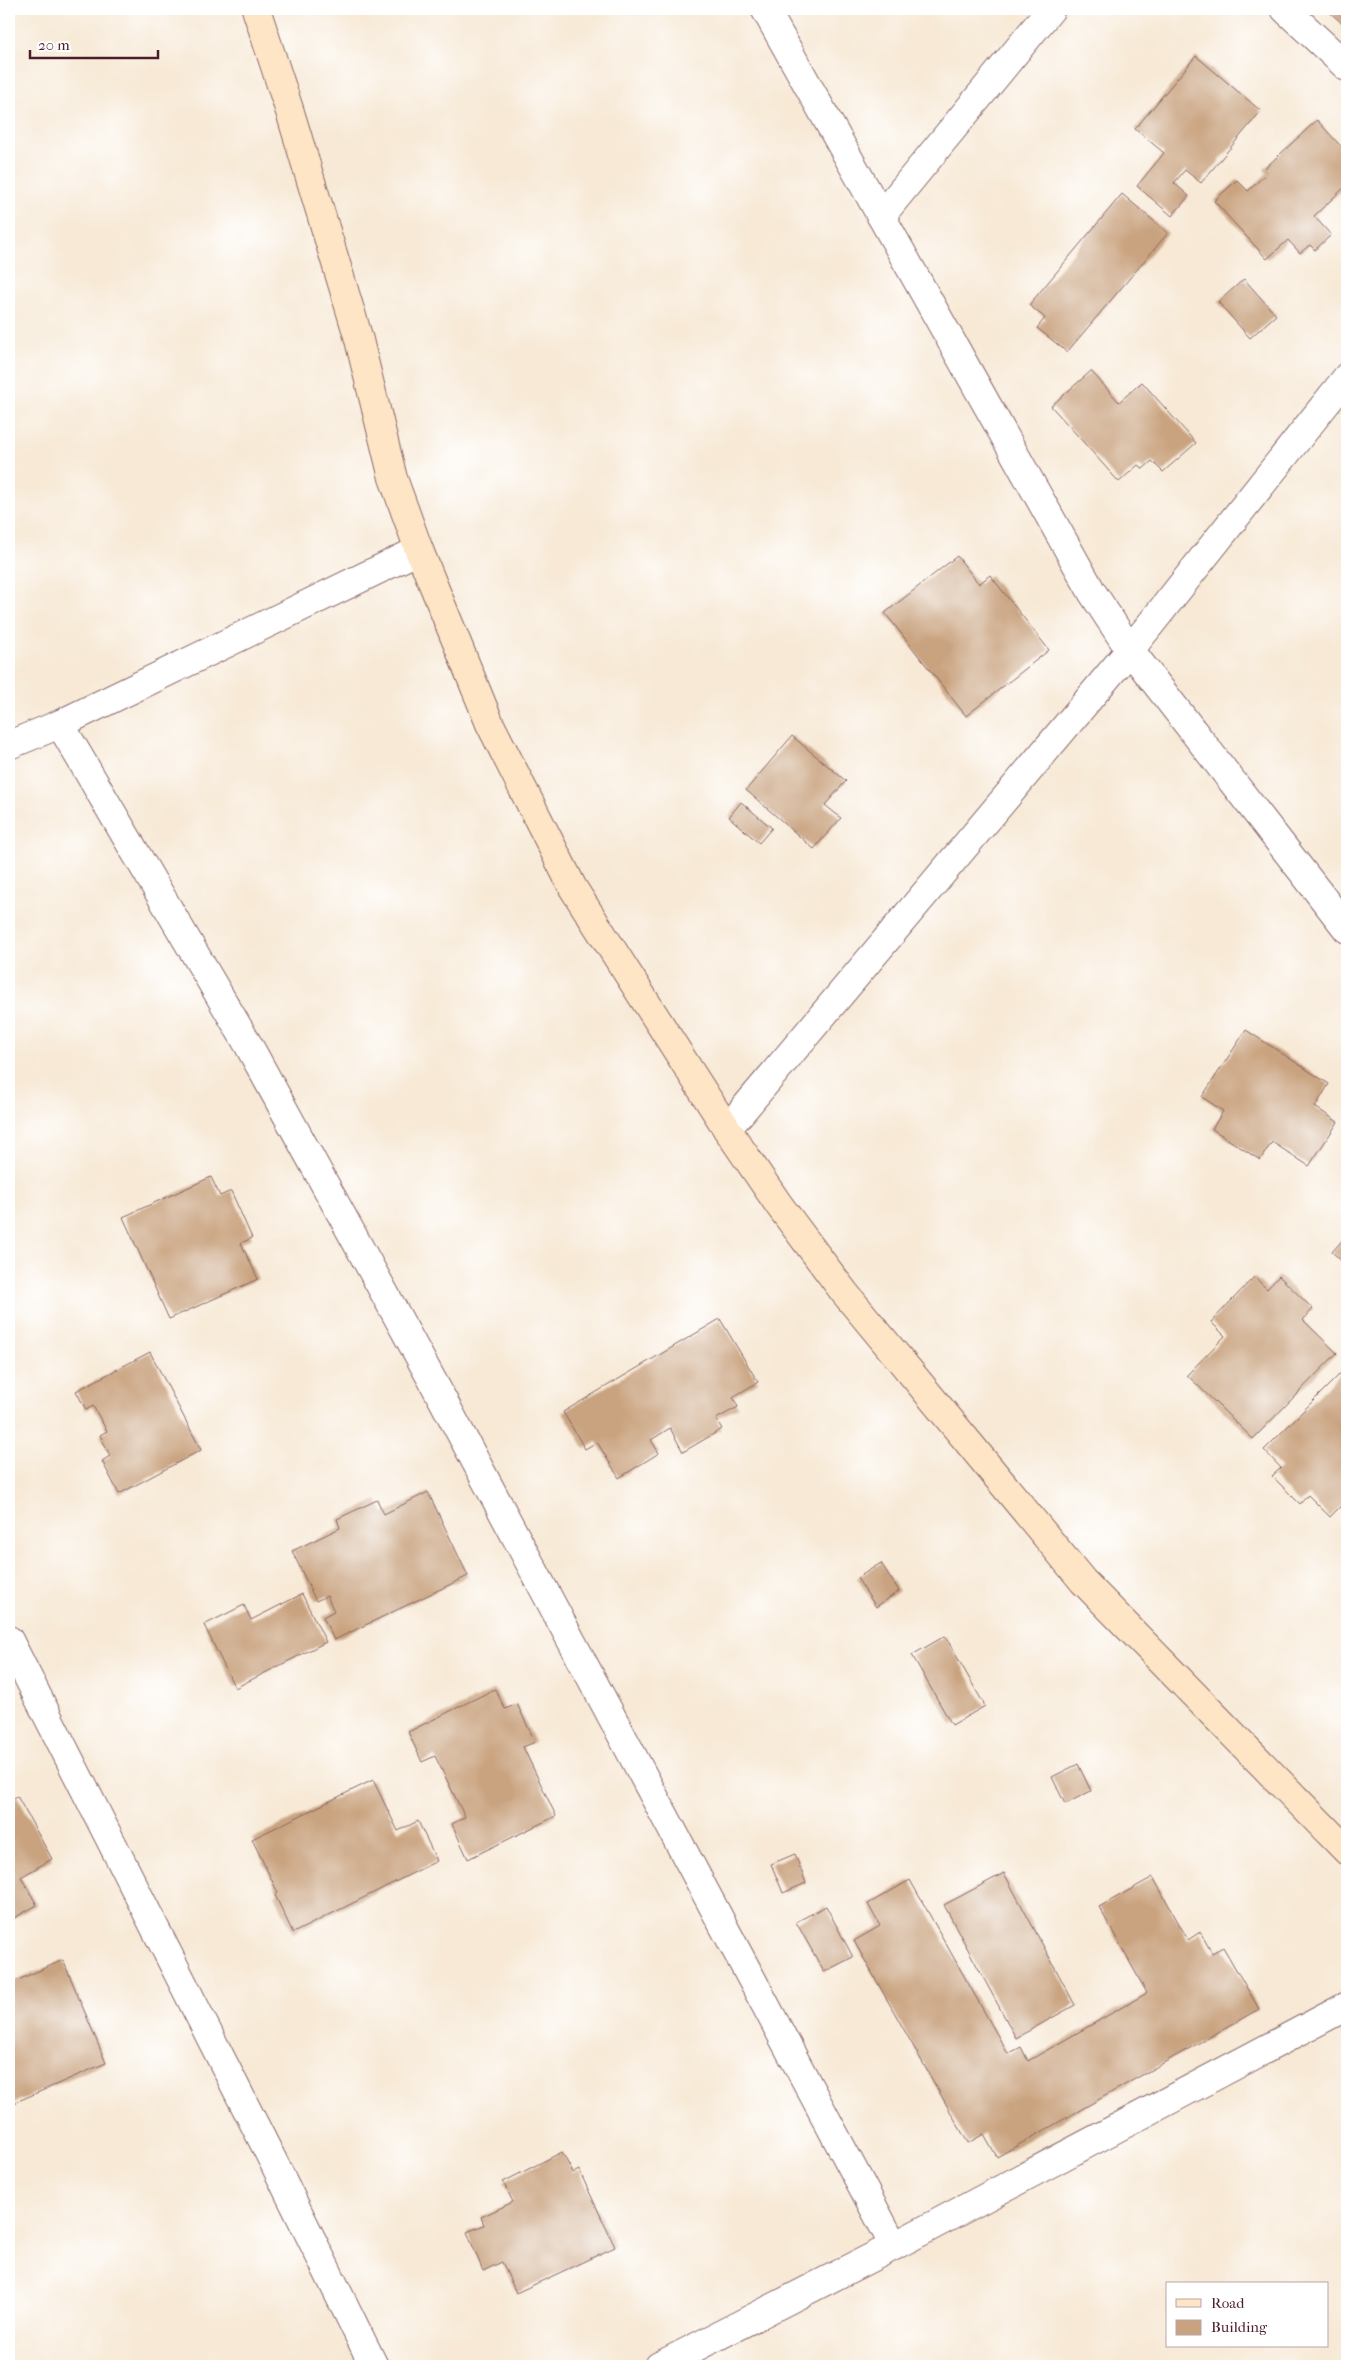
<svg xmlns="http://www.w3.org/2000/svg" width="1356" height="2375" font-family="'IM FELL French Canon',serif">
<rect width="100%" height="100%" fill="#fff"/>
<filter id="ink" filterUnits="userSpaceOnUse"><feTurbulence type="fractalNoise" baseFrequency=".02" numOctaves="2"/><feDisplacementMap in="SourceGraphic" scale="10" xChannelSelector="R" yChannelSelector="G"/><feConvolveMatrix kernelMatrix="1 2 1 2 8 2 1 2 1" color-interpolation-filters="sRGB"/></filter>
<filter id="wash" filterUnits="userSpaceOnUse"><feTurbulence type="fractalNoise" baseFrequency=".0096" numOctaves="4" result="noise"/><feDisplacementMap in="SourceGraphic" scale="20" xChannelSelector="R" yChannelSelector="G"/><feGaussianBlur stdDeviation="1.12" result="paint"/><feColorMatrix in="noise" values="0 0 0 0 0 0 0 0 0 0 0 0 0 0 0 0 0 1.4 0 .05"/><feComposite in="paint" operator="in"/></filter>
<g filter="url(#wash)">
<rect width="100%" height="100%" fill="#f7e9d6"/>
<g id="blocks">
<g fill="#c9a37f">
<path d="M1326,9h21v8l-5,6z"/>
<path d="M1196,56l65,55 -60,72 -16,-13 -11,13 15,13 -17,20 -35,-30 27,-33 -29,-24z"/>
<path d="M1317,120l30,33v32l-33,31 17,19 -16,15 -5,-5 -10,8 -12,-13 -21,19 -53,-58 23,-21 11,11 19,-18 -3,-4z"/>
<path d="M1122,194l46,39 -101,119 -30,-24 8,-10 -16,-13z"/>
<path d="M1244,279l32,36 -26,23 -32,-36z"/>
<path d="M1091,371l28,31 23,-20 54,61 -33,29 -11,-11 -9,8 -5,-4 -19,17 -68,-76z"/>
<path d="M957,556l22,28 11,-9 59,75 -83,66 -81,-103z"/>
<path d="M792,736l54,45 -21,24 16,13 -27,31 -68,-59z"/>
<path d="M741,802l31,26 -13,15 -30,-26z"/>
<path d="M1246,1030l83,54 -14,23 23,15 -29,44 -37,-24 -12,18 -48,-31 11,-18 -21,-14z"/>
<path d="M211,1177l9,19 11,-5 21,47 -11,5 17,36 -89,40 -46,-102z"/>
<path d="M1347,1235v31l-15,-14z"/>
<path d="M1279,1276l34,33 -10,11 34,33 -84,86 -66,-64 38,-39 -14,-14 43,-45 13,12z"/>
<path d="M720,1319l38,63 -25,15 5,10 -22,12 6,10 -39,23 -13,-24 -19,12 8,13 -40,25 -22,-36 -12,7 -22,-37z"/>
<path d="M150,1352l51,98 -82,44 -17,-33 8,-5 -10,-21 7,-4 -14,-25 -7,4 -10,-19z"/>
<path d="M1347,1367v133l-17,17 -22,-22 -8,9 -28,-28 9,-8 -17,-18z"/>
<path d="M428,1492l40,84 -134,64 -11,-23 11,-6 -7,-15 -11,5 -24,-50 48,-23 -3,-9 40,-19 7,14z"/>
<path d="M881,1563l18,28 -23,16 -19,-29z"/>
<path d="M302,1594l24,48 -91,46 -31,-63 40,-20 7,15z"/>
<path d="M945,1636l40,70 -33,19 -40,-70z"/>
<path d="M495,1689l10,20 12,-5 18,38 -12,5 33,69 -88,43 -16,-35 13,-7 -30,-61 -13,6 -14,-30z"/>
<path d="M1078,1764l13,27 -26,13 -13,-27z"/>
<path d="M373,1780l25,51 20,-10 19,40 -144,72 -18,-38 3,-2 -26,-54z"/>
<path d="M17,1796l35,63 -31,18 16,28 -28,16v-120z"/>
<path d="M795,1854l11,29 -23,10 -12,-29z"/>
<path d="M1004,1873l71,132 -59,33 -72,-133z"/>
<path d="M1153,1877l35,63 12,-8 12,21 11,-6 36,62 -262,148 -13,-23 -16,9 -114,-202 26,-15 -12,-22 42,-24 98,174 13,-7 7,14 119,-68 -48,-86z"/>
<path d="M826,1906l27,51 -29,15 -28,-50z"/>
<path d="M63,1960l43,103 -97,42v-121z"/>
<path d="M562,2152l11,21 6,-3 36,77 -99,46 -14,-31 -19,9 -16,-39 17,-7 -3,-8 32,-15 -10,-20z"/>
</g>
</g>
</g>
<g filter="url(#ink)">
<use href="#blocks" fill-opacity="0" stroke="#876667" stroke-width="1"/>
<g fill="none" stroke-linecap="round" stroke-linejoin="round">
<g stroke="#876667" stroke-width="30">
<g id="minor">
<path d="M765,9l327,583 38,58 217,279"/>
<path d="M1285,9l62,58"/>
<path d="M881,216l170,-207"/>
<path d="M60,724l189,322 188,343 457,857"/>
<path d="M9,745l51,-21 359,-174"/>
<path d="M727,1129l403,-479 217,-273"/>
<path d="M9,1640l264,521 101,205"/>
<path d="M659,2366l235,-120 453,-240"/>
</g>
</g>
<g stroke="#876667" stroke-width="30">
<path id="secondary" d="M256,9l34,103 68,224 35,142 26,72 71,174 83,164 154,241 52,76 65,87 239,289 264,270"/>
</g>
<use href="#minor" stroke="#fff" stroke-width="28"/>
<use href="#secondary" stroke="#fde5c5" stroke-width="28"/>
</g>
</g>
<rect width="1356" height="2375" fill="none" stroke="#fff" stroke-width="30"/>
<rect x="1166" y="2282" width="162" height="65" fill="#ffffff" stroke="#b7a5aa"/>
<rect x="1176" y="2299" width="25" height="8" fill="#fde5c5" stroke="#b7a5aa"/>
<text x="1211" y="2308" font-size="15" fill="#4a1f2b">Road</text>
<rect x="1176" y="2320" width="25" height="15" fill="#c9a37f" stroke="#b7a5aa"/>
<text x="1211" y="2332" font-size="15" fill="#4a1f2b">Building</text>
<path d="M30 50v8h128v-8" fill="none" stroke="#4a1f2b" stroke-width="2.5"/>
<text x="38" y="50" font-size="15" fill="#4a1f2b" stroke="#ffffff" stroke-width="4" paint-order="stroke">20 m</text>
</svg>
